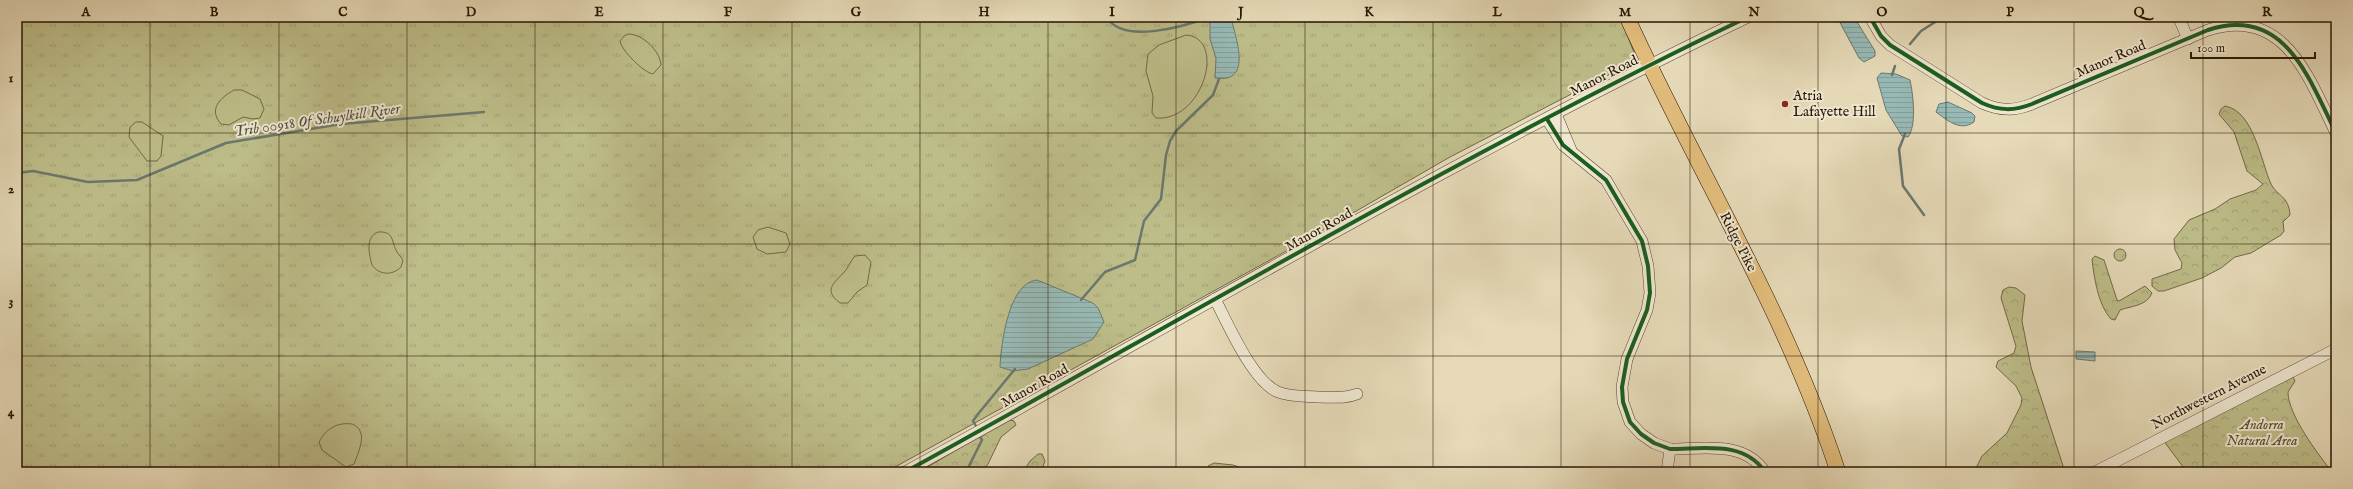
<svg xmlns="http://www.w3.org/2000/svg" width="2353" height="489" font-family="'IM FELL English',serif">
<defs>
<pattern id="grass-tufts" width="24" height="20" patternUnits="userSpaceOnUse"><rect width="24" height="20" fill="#bdbd89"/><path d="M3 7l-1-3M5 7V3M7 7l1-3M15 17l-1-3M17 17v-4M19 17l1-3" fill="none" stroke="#a2a275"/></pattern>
<pattern id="forest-crowns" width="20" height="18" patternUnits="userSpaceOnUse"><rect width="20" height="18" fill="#bdbd89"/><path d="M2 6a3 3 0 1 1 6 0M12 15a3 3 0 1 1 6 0" fill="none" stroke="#a2a275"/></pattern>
<pattern id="water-rules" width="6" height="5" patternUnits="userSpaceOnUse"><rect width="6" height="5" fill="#97bab6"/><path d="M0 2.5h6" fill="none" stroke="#829f9b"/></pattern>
</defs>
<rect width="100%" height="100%" fill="#e6dab8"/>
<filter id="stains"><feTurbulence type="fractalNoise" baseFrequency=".005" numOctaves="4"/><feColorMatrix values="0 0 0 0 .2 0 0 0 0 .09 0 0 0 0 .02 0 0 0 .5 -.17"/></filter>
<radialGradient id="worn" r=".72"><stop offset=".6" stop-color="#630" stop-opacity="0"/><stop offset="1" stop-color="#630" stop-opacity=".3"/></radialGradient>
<path fill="url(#grass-tufts)" stroke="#726946" d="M17,17h1603l17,43 -187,97 -151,87 -413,228h-869z"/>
<g fill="url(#forest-crowns)" stroke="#726946">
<path d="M2225,106c29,5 36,56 46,78 6,12 18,12 19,31l-7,7 1,9 -3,4 -30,18 -16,4 -14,11 -19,10 -38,13h-6l-6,-5v-7l29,-10 1,-6 -7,-13 -1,-11 15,-19 26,-11 15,-10 26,-9 7,-6 -16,-13 -13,-39 -15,-18 2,-5z"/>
<circle cx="2120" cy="255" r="6"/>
<path d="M2095,256l9,4 13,40 2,1 26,-15 7,7c-5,13 -21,13 -32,17l-5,10 -4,-1c-13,-14 -17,-42 -19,-60z"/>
<path d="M2009,287l7,1 9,7 -3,26 9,46 34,105h-88v-6l5,-10 25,-23 14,-28 1,-7 -6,-12 -20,-19 2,-6 16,-8 2,-7 -15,-48 2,-8z"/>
<path d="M2293,377l2,4 -7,11c0,23 30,62 44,80h-145l-24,-32z"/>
<path d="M1010,420l4,1 2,4 -15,12 -13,27 -7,8h-62l83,-49z"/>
<path d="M1038,454h4l3,7 -4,11h-18l7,-11z"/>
<path d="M1214,463l19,2 21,7h-46v-6z"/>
</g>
<g fill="#bdbd89" stroke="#726946">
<path d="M628,34c15,0 32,17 33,31l-8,9c-9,-1 -32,-24 -33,-33l4,-5z"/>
<path d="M1186,35c41,3 17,87 -30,83l-4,-5 1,-17 -7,-25 2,-17 11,-9z"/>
<path d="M234,90h8l18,9 4,10 -4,9 -7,1 -10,-2 -14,8 -8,-1c-13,-15 -1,-26 13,-34z"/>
<path d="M136,122h6l21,14 -2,20 -4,5h-10l-18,-24 1,-10z"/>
<path d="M768,227l18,6 4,11 -4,8 -19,2 -10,-5 -4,-12 5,-7z"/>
<path d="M378,232c17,-1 13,10 19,20 2,3 4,5 6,8l-2,7c-9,9 -22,8 -29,-2 -3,-11 -7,-28 6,-33z"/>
<path d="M865,255l6,7 -4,23 -10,7 -9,11h-8c-19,-14 -3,-22 6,-33 3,-4 5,-10 9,-14z"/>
<path d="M352,424c17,7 7,26 2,40l-8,3 -24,-17 -3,-8c7,-13 18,-20 33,-18z"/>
</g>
<g fill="url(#water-rules)" stroke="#6b786e">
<path d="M1210,17h21c4,20 23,67 -16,61l1,-20 -6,-19z"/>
<path d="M1837,17h17l21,34v5l-11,6 -5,-4z"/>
<path d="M1881,73l15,1 14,6c3,14 7,45 -2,57l-6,-1 -16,-26 -9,-32z"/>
<path d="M1948,102l24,11 3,3 -1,6c-14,10 -27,-2 -38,-10l3,-8z"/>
<path d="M1037,280l56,23 5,5 6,14 -11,17 -65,30 -15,2 -13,-4c1,-22 8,-84 37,-87z"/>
<path d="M2076,351l19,1v9l-19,-2z"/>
</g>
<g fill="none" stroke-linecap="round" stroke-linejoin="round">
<g stroke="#6b786e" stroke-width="2.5">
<path d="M1107,17c15,28 79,9 102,0"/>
<path d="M1910,44l11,-13 22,-14"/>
<path d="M1892,75l3,-9"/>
<path d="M1905,134l-6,15 4,37 21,29"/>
<path d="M17,173l16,-2 55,11 49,-2 89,-37 115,-19 143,-12"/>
<path d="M1081,300l24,-28 30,-12 9,-39 17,-22 5,-44 4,-14 6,-10 37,-36 6,-16"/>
<path d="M977,428l-4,-7 5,-7 37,-45"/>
<path d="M966,472l16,-32 -3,-5"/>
</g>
<g stroke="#584630" stroke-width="12">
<g id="minor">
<path d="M1870,17l11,19 9,9 92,58c18,8 32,8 50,1l176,-74c77,-25 101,49 128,103"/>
<path d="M2179,18l9,21"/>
<path d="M1556,114l15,36"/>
<path d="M1547,119l16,26 43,35 36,61 6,25 2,27 -3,17 -20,49 -5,28 1,15 7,20 11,12 13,9 16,6c33,0 74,-9 95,23"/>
<path d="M1215,299c13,25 38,83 63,93 12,5 26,4 40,5 13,0 27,2 39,-3"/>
<path d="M905,472c280,-154 555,-317 843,-455"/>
<path d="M1667,472l3,-23"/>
<path d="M2095,472l241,-123"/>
</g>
</g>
<g stroke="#281502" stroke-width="16">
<path id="major" d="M1627,17c69,152 159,295 211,455"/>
</g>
<use href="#minor" stroke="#efe7d1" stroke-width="11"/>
<use href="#major" stroke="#e3bd7c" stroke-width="15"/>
<g stroke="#efe7d1" stroke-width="6">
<g id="cycleway">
<path d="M1870,17l11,19 9,9 92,58c18,8 32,8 50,1l176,-74c77,-25 101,49 128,103"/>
<path d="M1547,119l16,26 43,35 36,61 6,25 2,27 -3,17 -20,49 -5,28 1,15 7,20 11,12 13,9 16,6c33,0 74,-9 95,23"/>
<path d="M905,472c280,-154 555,-317 843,-455"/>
</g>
</g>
<use href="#cycleway" stroke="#1b5e20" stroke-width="4"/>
</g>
<path fill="none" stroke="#281502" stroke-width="1" stroke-opacity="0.55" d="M150,17v455M279,17v455M407,17v455M535,17v455M663,17v455M792,17v455M920,17v455M1048,17v455M1176,17v455M1305,17v455M1433,17v455M1561,17v455M1690,17v455M1818,17v455M1946,17v455M2074,17v455M2203,17v455M17,133h2319M17,244h2319M17,356h2319"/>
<circle fill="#8f2418" stroke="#efe7d1" stroke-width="1.5" cx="1785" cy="104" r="4"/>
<g text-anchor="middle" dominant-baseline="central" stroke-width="4" stroke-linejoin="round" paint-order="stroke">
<g font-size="14" fill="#281502" stroke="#efe7d1">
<text transform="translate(2111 59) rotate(-23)">Manor Road</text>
<text transform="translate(1604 76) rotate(-27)">Manor Road</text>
<text transform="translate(1319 230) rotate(-29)">Manor Road</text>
<text transform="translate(1738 242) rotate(63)">Ridge Pike</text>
<text transform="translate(1035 386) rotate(-29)">Manor Road</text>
<text transform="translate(2209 397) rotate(-27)">Northwestern Avenue</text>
</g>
<g font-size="14" fill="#281502" stroke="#efe7d1" text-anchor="start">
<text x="1793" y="96">Atria<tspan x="1793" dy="16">Lafayette Hill</tspan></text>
</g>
<g font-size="14" font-style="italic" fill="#55472a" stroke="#efe7d1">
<text x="2262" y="425">Andorra<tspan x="2262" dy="16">Natural Area</tspan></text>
</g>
<g font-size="15" font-style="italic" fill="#4f4f41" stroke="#efe7d1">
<text transform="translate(317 120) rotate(-8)">Trib 00918 Of Schuylkill River</text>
</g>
</g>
<rect width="2353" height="489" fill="none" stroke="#e6dab8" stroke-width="44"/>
<path d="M2191 52v6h124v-6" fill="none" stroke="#281502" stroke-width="2"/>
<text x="2197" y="52" font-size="12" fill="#281502" stroke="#efe7d1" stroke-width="3" paint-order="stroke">100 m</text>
<rect x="22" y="22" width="2309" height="445" fill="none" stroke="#281502" stroke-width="1.5"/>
<g font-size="13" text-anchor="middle" font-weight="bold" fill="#281502">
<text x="86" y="16">A</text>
<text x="214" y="16">B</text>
<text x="343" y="16">C</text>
<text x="471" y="16">D</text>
<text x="599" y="16">E</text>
<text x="728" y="16">F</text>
<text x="856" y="16">G</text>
<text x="984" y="16">H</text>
<text x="1112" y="16">I</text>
<text x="1241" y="16">J</text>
<text x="1369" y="16">K</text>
<text x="1497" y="16">L</text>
<text x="1625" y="16">M</text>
<text x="1754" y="16">N</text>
<text x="1882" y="16">O</text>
<text x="2010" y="16">P</text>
<text x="2139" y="16">Q</text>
<text x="2267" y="16">R</text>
<text x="11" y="82">1</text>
<text x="11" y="193">2</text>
<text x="11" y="305">3</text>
<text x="11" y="416">4</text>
</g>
<rect width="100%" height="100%" filter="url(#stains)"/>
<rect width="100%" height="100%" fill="url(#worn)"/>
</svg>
